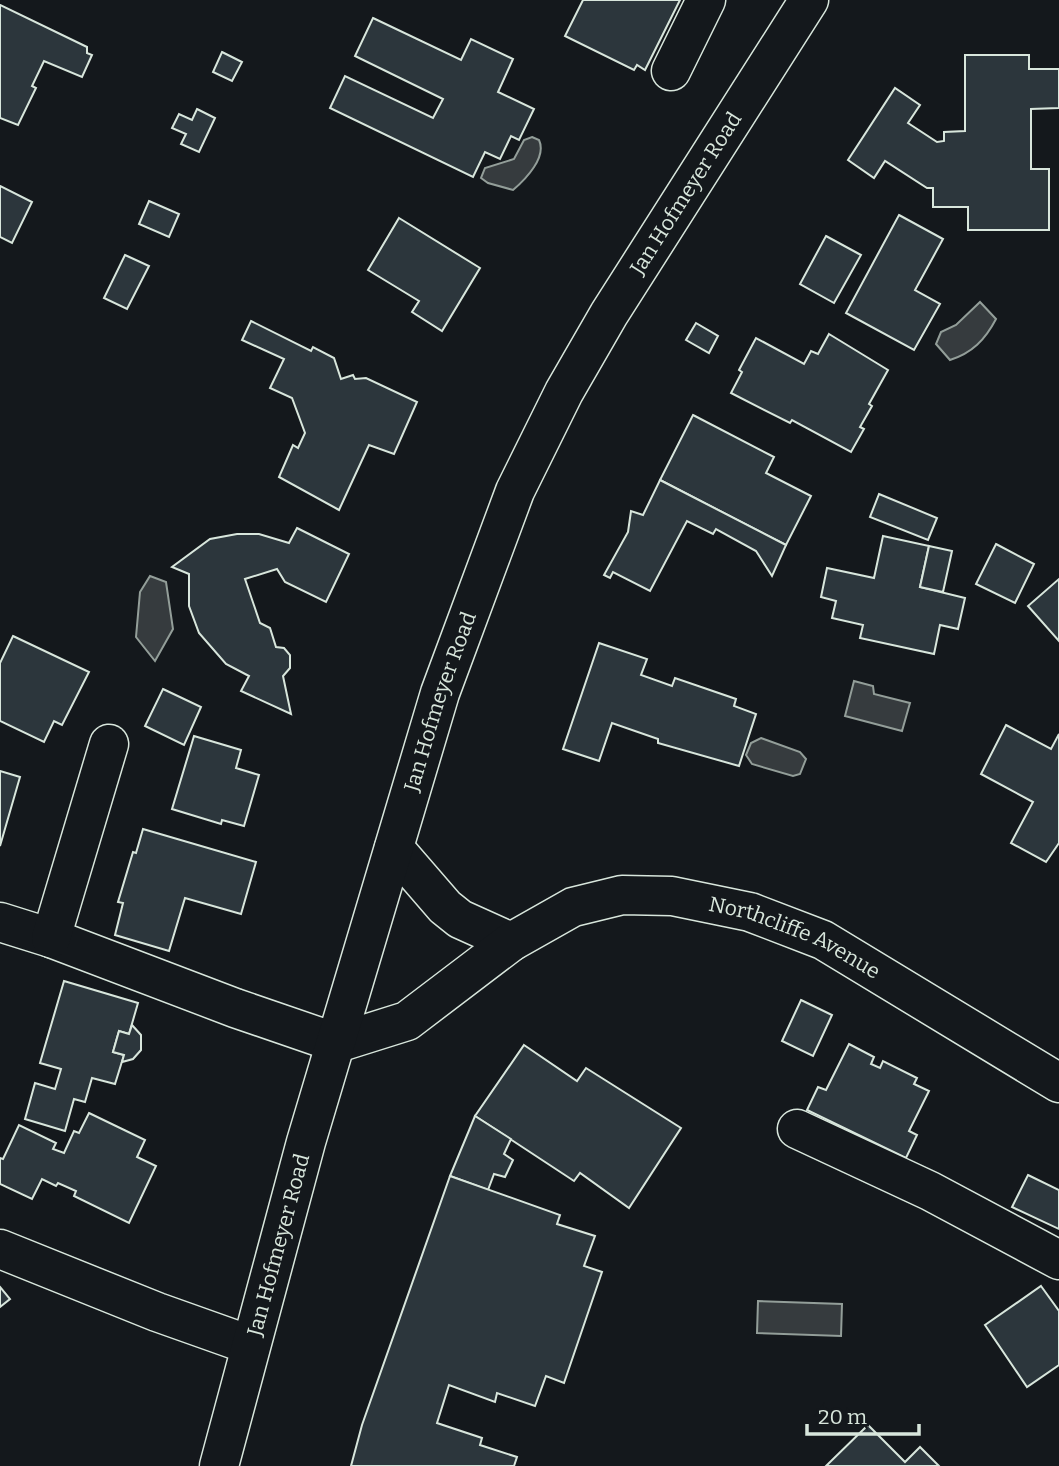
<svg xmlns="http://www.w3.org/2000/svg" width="1059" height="1466" font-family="Bitter,serif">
<rect width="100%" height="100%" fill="#14181c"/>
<g fill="#363b3e" stroke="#939e99" stroke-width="2">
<path d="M532,137l7,3c8,17 -13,39 -26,50l-25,-7 -7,-5 4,-10 29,-9 10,-19z"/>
<path d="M980,302l16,17c-11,21 -24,34 -46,41l-14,-16 5,-12 15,-7z"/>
<path d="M150,576l16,6 7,47 -18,32 -19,-24 4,-45z"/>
<path d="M854,681l19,5 1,8 36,9 -8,28 -57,-15z"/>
<path d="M761,738l39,14 6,7 -6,15 -7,2 -41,-12 -6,-9 5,-12z"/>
<path d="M758,1301l84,3 -1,32 -84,-3z"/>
</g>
<g fill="#2c363c" stroke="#d8e6dc" stroke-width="2">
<path d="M583,0h97l-35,70 -8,-5 -3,5 -69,-34z"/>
<path d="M0,5l87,42v6l5,2 -10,22 -38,-16 -12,25 4,2 -18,37 -18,-7z"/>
<path d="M373,18l88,42 10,-21 42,20 -15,33 36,17 -15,31 -8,-4 -11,23 -15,-7 -12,25 -143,-69 15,-32 88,42 10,-19 -88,-43z"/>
<path d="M222,52l20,10 -10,19 -19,-9z"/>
<path d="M965,55h64v14h30v39l-28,1v60h18v61h-81v-23h-35v-19h-6l-42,-27 -11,17 -26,-18 47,-72 25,17 -12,18 29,19 7,-1v-9l21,-1z"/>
<path d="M197,109l18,9 -16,34 -18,-8 5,-10 -14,-6 7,-14 13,6z"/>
<path d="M0,186l32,16 -20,41 -12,-6z"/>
<path d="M149,201l30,13 -10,23 -30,-13z"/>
<path d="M899,215l44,24 -28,51 25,14 -26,46 -68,-37z"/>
<path d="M399,218l81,50 -38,63 -30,-19 7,-11 -51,-31z"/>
<path d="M826,236l35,19 -27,48 -34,-19z"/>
<path d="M125,255l24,11 -22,43 -23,-11z"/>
<path d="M251,321l60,30 2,-4 21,11 7,21 12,-4 2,4 11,-1 51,24 -23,52 -25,-9 -30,65 -60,-33 14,-32 5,3 7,-15 -13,-35 -22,-10 14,-29 -42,-19z"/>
<path d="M696,323l22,13 -9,17 -23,-13z"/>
<path d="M829,334l59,36 -19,34 3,2 -12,21 4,2 -13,23 -59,-32 -2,3 -59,-30 11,-21 -3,-2 17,-32 48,26 7,-13 7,3z"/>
<path d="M693,415l81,42 -8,16 45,23 -25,49 -126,-65z"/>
<path d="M660,480l126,65 -14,31 -16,-25 -40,-22 -3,5 -26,-13 -37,70 -37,-19 -3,6 -6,-3 24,-43 3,-21 12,4z"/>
<path d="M879,494l58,24 -9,22 -58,-23z"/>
<path d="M297,528l52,26 -23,48 -41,-20 -8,-13 -32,10 15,44 10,5 6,19 8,1 6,7v13l-7,8 8,38 -50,-23 8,-15 -23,-12 -27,-31 -10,-27v-32l-17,-7 38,-28 27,-5h22l30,9z"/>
<path d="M883,536l46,10 -9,41 45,11 -7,31 -18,-4 -6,29 -74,-16 3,-13 -31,-7 4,-17 -15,-4 6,-29 47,10z"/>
<path d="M996,544l38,20 -19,39 -39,-19z"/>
<path d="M929,546l23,5 -9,41 -23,-5z"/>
<path d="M1059,579v62l-31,-35z"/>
<path d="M13,636l76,36 -27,53 -8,-4 -10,21 -44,-21v-58z"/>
<path d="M599,643l48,16 -6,16 31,11 3,-8 61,21 -2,7 22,8 -17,52 -81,-23v-4l-46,-16 -13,38 -36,-12z"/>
<path d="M163,689l38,18 -17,38 -39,-19z"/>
<path d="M1006,725l45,24 8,-15v109l-13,19 -35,-19 22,-41 -52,-28z"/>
<path d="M194,736l47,14 -5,18 23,7 -15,51 -22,-6 -1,4 -49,-15z"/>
<path d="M0,771l20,6 -20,69z"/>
<path d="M143,829l113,33 -15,52 -56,-16 -16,53 -54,-16 8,-32 -5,-1 15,-50 3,1z"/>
<path d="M64,981l74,22 -9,31 -10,-3 -6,21 11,3 -9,29 -23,-6 -7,24 -11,-3 -9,32 -40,-12 10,-36 20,6 6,-20 -21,-6z"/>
<path d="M801,1000l31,15 -19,41 -31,-15z"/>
<path d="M132,1025l9,10v15l-8,9 -11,3 2,-7 -11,-3 6,-21 10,3z"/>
<path d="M849,1044l25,13 -3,7 9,4 3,-7 34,17 -3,6 15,7 -20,40 8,4 -11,23 -99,-48 11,-23 8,3z"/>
<path d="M524,1045l53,36 9,-13 95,60 -52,80 -49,-35 -6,8 -99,-65z"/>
<path d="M89,1113l56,27 -8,17 19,9 -27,57 -55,-27 2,-5 -18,-8 -2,3 -14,-7 -10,20 -32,-15v-26l3,1 16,-34 37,18 -3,6 11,4 10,-22 5,2z"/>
<path d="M475,1116l36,23 -7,15 9,6 -8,17 -11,-3 -6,16 -38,-14z"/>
<path d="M1028,1175l31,15v39l-47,-22z"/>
<path d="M450,1176l110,39 -3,9 38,12 -11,30 18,6 -38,111 -18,-7 -11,30 -38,-13 -2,9 -46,-17 -12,38 45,15 -2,7 37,12 -3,9h-163l11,-41z"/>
<path d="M1041,1286l18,25v54l-32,22 -42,-62z"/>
<path d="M0,1287l10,12 -10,8z"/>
<path d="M868,1425l37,37 15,-15 19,19h-113z"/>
</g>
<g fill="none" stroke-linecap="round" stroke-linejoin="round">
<g stroke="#d8e6dc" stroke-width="41">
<g id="minor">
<path d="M671,71l35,-71"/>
<path d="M394,848l51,59 15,12 51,23"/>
<path id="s1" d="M0,922l51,16 184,70 102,35 70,-22 104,-79 62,-35 49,-12 50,1 78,16 73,28 236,143"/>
<path d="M51,938l58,-194"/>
<path d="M797,1129l133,62 129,69"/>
<path d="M0,1249l157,63 93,33"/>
<path id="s2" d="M219,1466l87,-324 134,-449 75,-202 49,-99 45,-78 200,-314"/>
</g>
</g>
<use href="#minor" stroke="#14181c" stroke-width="38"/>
</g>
<g text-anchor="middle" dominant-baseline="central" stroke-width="5" stroke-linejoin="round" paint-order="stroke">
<g font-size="21" fill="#d8e6dc" stroke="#14181c">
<text stroke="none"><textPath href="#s2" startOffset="1363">Jan Hofmeyer Road</textPath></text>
<text stroke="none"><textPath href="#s2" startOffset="796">Jan Hofmeyer Road</textPath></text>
<text stroke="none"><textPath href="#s1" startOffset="864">Northcliffe Avenue</textPath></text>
<text stroke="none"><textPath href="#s2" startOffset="229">Jan Hofmeyer Road</textPath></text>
</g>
</g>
<path d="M807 1424v10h112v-10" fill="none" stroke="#d8e6dc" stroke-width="3.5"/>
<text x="818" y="1424" font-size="21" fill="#d8e6dc" stroke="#14181c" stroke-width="5" paint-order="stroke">20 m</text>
</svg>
